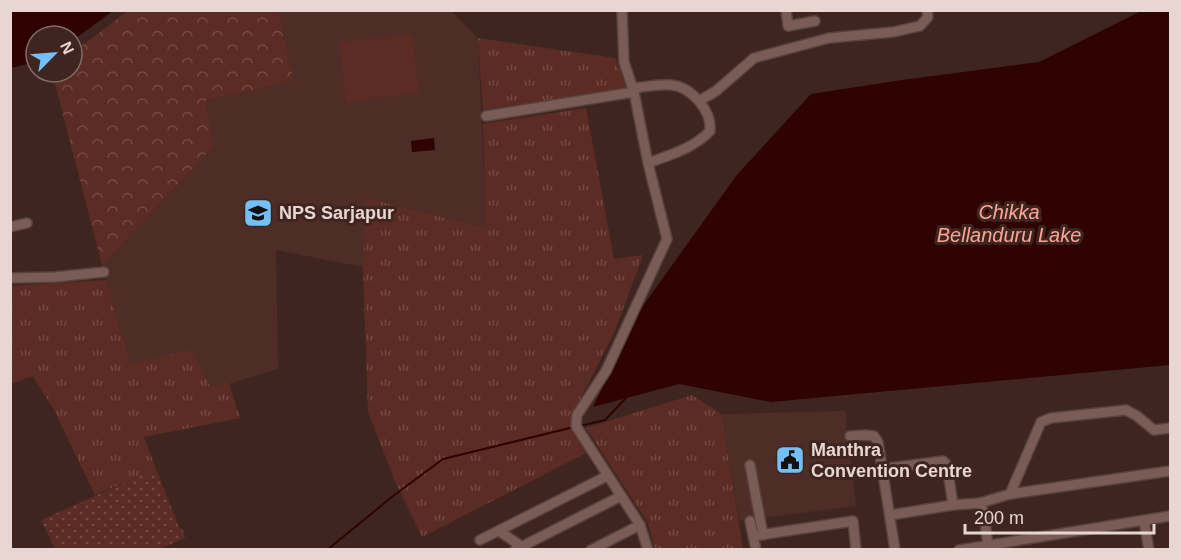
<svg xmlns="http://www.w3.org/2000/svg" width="1181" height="560" font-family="Arial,sans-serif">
<defs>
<pattern id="grass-tufts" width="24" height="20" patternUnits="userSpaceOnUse" patternTransform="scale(1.5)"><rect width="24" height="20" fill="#5c2c24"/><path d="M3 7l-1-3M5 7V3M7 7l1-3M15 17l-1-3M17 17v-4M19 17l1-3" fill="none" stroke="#734a43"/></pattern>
<pattern id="forest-crowns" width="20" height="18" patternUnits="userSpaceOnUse" patternTransform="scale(1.5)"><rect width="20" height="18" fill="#5c2c24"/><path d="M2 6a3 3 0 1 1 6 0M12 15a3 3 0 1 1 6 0" fill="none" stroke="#734a43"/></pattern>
<pattern id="park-dots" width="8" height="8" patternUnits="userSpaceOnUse" patternTransform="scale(1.5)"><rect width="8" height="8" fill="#5c2c24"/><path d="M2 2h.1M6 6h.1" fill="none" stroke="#734a43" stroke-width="1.8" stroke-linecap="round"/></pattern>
</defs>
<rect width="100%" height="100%" fill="#3f2520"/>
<g fill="#4e2d27">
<path d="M278,11h173l27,27 8,190 -119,-30 -4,69 -87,-17 2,119 -67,20 -80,-24 -29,-100 111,-118 -7,-47 88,-19z"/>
<path d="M845,411l11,95 -117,15 -18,-107z"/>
</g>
<g fill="url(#grass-tufts)">
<path d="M478,38l137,20 12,31 -144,21z"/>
<path d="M586,108l28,151 29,-4 -28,76 -44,86 10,26 5,10 -164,84 -27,-56 -27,-69 -5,-145 3,-69 120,30 -3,-104z"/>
<path d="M106,280l25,85 60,-15 20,38 18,-5 11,35 -96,19 12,32 -61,26 -41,-85 -21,-34 -22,8v-98z"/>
<path d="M692,395l29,19 22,135h-88l-7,-26 -62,-95z"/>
</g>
<path fill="url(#forest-crowns)" d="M278,11l16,70 -88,19 7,47 -111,118 -50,-193h20v-19l56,-42z"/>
<path fill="url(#park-dots)" d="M156,469l23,58 4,3 2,8 -26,11h-104l-14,-29z"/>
<path fill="#5c2c24" d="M412,34l7,58 -73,11 -7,-61z"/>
<g fill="#2e0301">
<path d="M11,10h102v1l-41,30v-5h-36v26l-25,6z"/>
<path d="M1141,11h29v354l-399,37 -92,-18 -86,23 47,-97 96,-134 75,-82 91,-14 137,-18z"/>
<path d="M434,138l1,12 -23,2 -1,-11z"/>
</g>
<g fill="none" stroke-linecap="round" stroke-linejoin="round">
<g stroke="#2e0301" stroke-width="2">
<path d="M580,426l25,-6 21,-22"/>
<path d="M327,550l66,-54 50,-37 131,-32"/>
</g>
<g stroke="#58423e" stroke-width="12">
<g id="minor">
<path d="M622,10l2,52 10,30 14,71 19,76 -61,132 -29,44 -1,11 64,99 8,25"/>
<path d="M786,10l2,16 27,-5"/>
<path d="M633,88c12,-1 26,-4 38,-3 21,2 41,26 39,46 -16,17 -40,24 -62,32"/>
<path d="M699,101l17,-10 38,-33 75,-20 64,-6 27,-6 8,-9 -1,-7"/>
<path d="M486,116l148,-24"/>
<path d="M10,227l17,-4"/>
<path d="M10,278l45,-1 49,-5"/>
<path d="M850,436l16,-1 8,1 4,6 17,108"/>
<path d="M750,465l13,70"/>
<path d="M882,469l61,-8 4,4 6,40"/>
<path d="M1010,494l31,-72 10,-4 75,-8 11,6 17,14 16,-2"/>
<path d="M980,503l4,11 4,31"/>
<path d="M890,515l63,-10 27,-2 30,-9 160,-23"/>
<path d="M750,521l6,29"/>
<path d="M1144,521l5,29"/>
<path d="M499,531l25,17"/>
<path d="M753,536l100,-15 3,29"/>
<path d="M480,540l127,-64"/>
<path d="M515,550l106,-54"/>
<path d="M591,550l49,-25"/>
<path d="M959,550l211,-34"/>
</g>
</g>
<use href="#minor" stroke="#7a5c56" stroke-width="9"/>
</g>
<defs>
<g id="school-square" transform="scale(1.5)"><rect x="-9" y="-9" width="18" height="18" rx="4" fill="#74c0f6" stroke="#3f2520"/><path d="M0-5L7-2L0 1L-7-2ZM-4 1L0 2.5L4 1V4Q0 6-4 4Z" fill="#111"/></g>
<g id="civic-square" transform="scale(1.5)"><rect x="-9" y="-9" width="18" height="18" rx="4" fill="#74c0f6" stroke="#3f2520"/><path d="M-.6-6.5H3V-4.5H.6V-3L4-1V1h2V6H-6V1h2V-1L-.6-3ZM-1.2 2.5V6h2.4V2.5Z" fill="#111"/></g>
</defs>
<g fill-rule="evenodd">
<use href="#school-square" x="258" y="213"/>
<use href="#civic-square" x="790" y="460"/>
</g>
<g text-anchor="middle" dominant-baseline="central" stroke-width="6" stroke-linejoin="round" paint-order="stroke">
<g font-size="18" font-weight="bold" fill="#e8d6d2" stroke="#3f2520" text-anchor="start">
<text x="279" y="213">NPS Sarjapur</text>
<text x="811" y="450">Manthra<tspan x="811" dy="21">Convention Centre</tspan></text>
</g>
<g font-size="20" font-style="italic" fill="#faa696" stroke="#3f2520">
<text x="1009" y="212">Chikka<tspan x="1009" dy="23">Bellanduru Lake</tspan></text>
</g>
</g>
<rect width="1181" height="560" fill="none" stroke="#e8d6d2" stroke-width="24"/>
<g transform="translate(54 54) rotate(65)"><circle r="28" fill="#3f2520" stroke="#836c67" stroke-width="1.5"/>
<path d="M0-4.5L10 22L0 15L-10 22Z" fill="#74c0f6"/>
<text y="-9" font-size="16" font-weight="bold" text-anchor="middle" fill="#e8d6d2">N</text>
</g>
<path d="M965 524v9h189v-9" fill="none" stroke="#e8d6d2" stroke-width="3"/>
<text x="974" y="524" font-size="18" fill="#e8d6d2" stroke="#3f2520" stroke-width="4.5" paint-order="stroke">200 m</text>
</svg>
